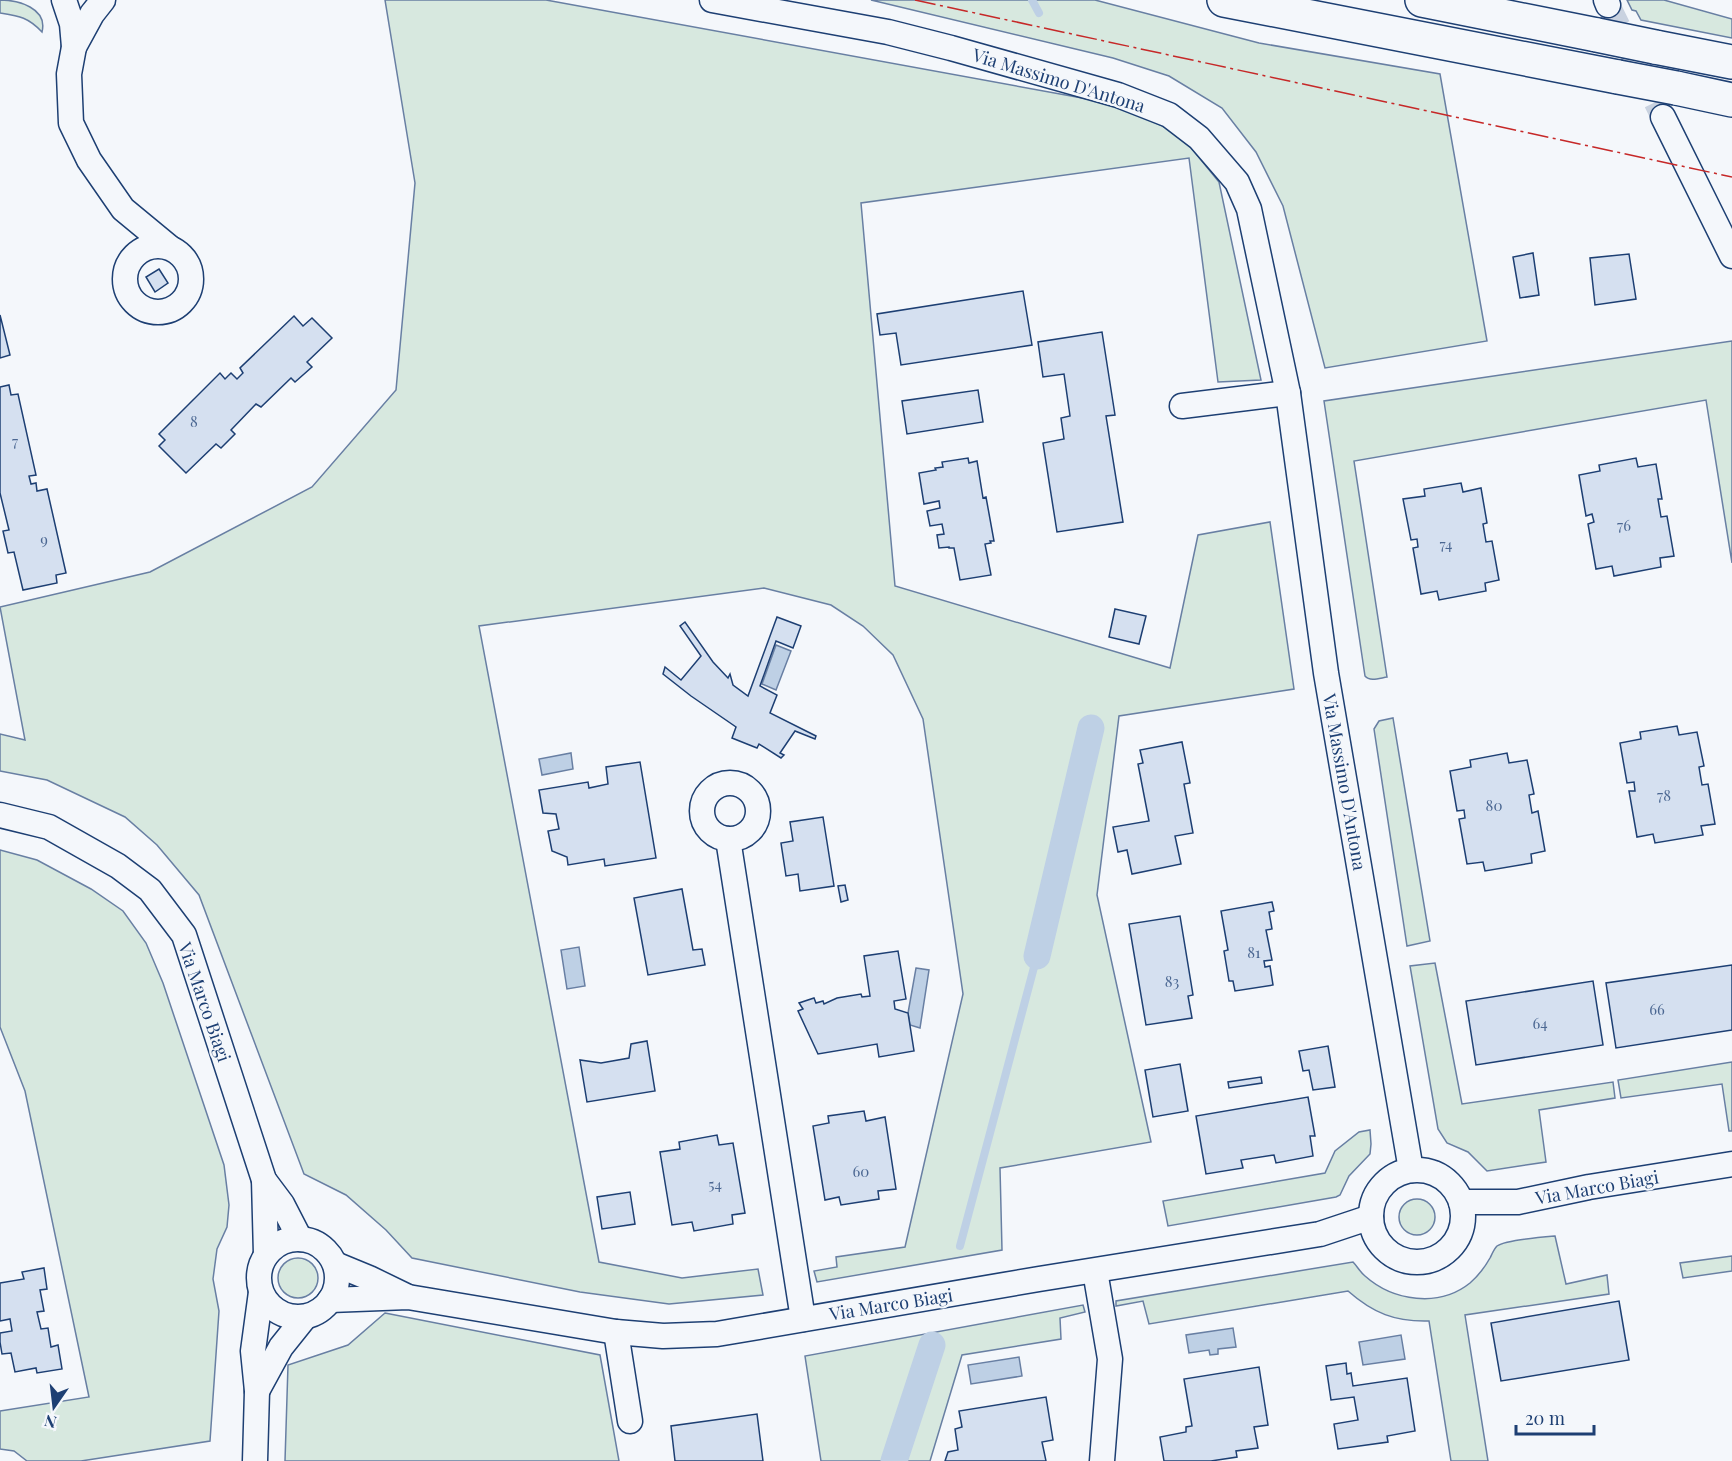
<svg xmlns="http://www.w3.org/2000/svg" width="1732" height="1461" font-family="'Playfair Display',serif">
<rect width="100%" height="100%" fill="#f4f7fb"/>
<g fill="#d7e8df" stroke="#687fa3" stroke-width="1.5">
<path d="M0,0c18,0 48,8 42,32 -14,-15 -23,-16 -42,-19z"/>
<path d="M385,0h161l569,104 65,30 39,48 42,198 -43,2 -29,-224 -328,45 34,383 275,82 28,-133 72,-13 24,167 -175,27 -22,179 54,247 -151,26 2,82 -185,32 -3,-11 23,-4 -1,-10 69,-10 58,-253 -40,-275 -30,-64 -30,-29 -32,-21 -67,-17 -285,38 120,636 83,16 76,-9 5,26 -94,9 -89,-12 -168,-34 -26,-28 -40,-35 -42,-21 -105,-279 -42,-50 -32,-28 -78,-37 -47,-9v-37l25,6 -25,-133 150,-35 162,-85 84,-97 19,-207z"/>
<path d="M871,0h224l164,43 181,31 47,267 -162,27 -42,-162 -27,-54 -34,-44 -53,-32 -56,-18z"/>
<path d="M1627,0h37l68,19v19l-91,-18 -5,-9 -4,-1z"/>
<path d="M1732,341v222l-26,-163 -352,61 33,216c-7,1 -17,5 -22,-1l-41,-275z"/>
<path d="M1393,718l37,223 -23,5 -33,-217 5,-8z"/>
<path d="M0,850l37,10 54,29 32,22 23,32 17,40 61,182 5,40 -2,22 -10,22 -4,30 6,32 -9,130 -129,20h-54l-13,-10 -14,-2v-38l89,-14 -64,-306 -25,-64z"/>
<path d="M1435,963l27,141 151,-22 2,16 -76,12 7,52 -59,9 -19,-19 -21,-9 -9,-14 -28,-163z"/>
<path d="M1732,1062v69h-3l-7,-47 -101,14 -3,-18z"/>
<path d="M1370,1130l1,14 -1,10 -21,22 -9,19 -4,2 -168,29 -5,-25 162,-28 10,-22 24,-19z"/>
<circle cx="1417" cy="1217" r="18"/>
<path d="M1555,1236l11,48 41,-9 2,19 -144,21 23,146h-37l-22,-140c-34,1 -56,-8 -81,-30l-199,33 -6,-23 -27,5v-5l237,-39c4,4 7,10 12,14 28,25 74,32 105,7 8,-7 15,-16 20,-25 2,-4 4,-9 7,-12 9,-6 46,-9 58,-10z"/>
<path d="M1732,1256v15l-49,7 -3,-15z"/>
<circle cx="298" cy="1278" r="20"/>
<path d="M1083,1305l2,7 -25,6 1,21 -99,16 -32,106h-109l-16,-105z"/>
<path d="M385,1313l215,42 19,106h-334l3,-96 60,-20z"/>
</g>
<g fill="#bed0e5" stroke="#687fa3" stroke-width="1.5">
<path d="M776,645l15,6 -15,39 -14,-6z"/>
<path d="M571,753l2,16 -31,6 -3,-16z"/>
<path d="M579,947l6,39 -18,3 -6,-39z"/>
<path d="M916,968l13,2 -9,58 -10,-3 -2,-12z"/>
<path d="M1233,1328l3,19 -18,2v5l-8,1 -1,-5 -20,3 -3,-18z"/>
<path d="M1401,1335l4,24 -42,6 -4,-23z"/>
<path d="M1019,1357l3,19 -51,8 -3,-19z"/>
</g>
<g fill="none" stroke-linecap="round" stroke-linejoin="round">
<g stroke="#bed0e5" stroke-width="8">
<path d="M1032,0l7,13"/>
<path d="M960,1246l77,-290"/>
</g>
<g stroke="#bed0e5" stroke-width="27">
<path d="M1037,956l54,-228"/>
<path d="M894,1461l38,-116"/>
</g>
</g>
<g fill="#d5e0f0" stroke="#1d3f73" stroke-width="1.5">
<path d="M1533,253l6,42 -19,3 -7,-41z"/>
<path d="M1629,254l7,45 -41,6 -5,-47z"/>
<path d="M159,269l9,14 -13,9 -9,-15z"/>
<path d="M1023,291l9,54 -131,20 -5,-32 -16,2 -3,-21z"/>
<path d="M0,315l10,40 -10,3z"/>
<path d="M294,316l9,10 9,-8 20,20 -25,24 5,5 -17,15 -4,-4 -30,29 -5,-3 -25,26 4,4 -14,14 -5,-4 -30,29 -27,-27 6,-6 -6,-6 61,-61 5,6 6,-6 6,6 6,-6 -3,-5z"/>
<path d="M1102,332l13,83 -9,1 17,106 -66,10 -14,-89 21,-4 -3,-21 9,-2 -6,-42 -21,3 -5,-35z"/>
<path d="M9,385l2,10 7,-1 18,81 -7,1 2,8 5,-1 1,8 10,-2 19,84 -10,2 1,8 -34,7 -9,-38 -6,1 -5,-22 6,-1 -9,-37v-106z"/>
<path d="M978,390l5,32 -76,12 -5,-33z"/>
<path d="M968,458l1,5 8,-2 6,37 3,-1 8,44h-4l1,2 -6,1 6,31 -31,5 -6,-32h-5v-1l-10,1 -2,-13 7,-1 -2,-10 -12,2 -3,-15 13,-3 -1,-7 -15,3 -5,-31 17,-3 -1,-2 8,-1 -1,-5z"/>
<path d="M1636,458l2,9 18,-3 6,35h-4l3,18 6,-1 7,40 -14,2 1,9 -47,9 -2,-10 -16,3 -8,-45 6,-2 -2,-8 -6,2 -7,-41 21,-4 -1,-6z"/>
<path d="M1461,483l2,9 18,-4 6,35 -4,1 3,18 6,-1 7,39 -14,3 1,8 -47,9 -2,-9 -16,3 -8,-46 5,-1 -1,-8 -6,1 -8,-41 22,-3 -1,-7z"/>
<path d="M1115,609l31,7 -7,28 -30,-7z"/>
<path d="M777,617l24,9 -8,22 -17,-7 -16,45 17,9 -7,18 46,23 -1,3 -20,-8 -15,22 4,2 -3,3 -22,-14 -2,4 -25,-10 4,-11 -45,-31 -28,-22 2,-7 16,13 20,-24 -21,-30 5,-4 28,40 15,16 2,-4 3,11 15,11z"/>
<path d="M1677,726l2,9 18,-3 7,34 -5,1 3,18 6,-1 7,40 -14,2 2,9 -48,8 -2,-9 -16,3 -8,-46h6l-1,-9 -7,1 -7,-40 21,-4 -1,-7z"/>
<path d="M1182,742l8,41 -6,1 9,49 -18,3 6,28 -49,10 -5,-24 -9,2 -5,-25 36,-6 -11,-57 5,-1 -3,-13z"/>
<path d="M1507,753l2,10 18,-3 7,34 -5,1 3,18 6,-2 7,40 -14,3 1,9 -47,8 -2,-9 -16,2 -8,-45 6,-1 -1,-8 -7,1 -7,-40 21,-4 -1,-7z"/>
<path d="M640,762l16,96 -51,8 -1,-7 -36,6 -1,-8 -15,-6 -4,-20 11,-2 -3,-15 -13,-1 -4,-23 49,-8 1,6 19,-4 -2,-17z"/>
<path d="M823,817l11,69 -34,5 -2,-17 -12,2 -5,-33 12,-2 -3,-19z"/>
<path d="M845,885l3,15 -7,2 -3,-16z"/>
<path d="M682,889l11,61 9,-1 3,16 -57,10 -14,-77z"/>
<path d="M1272,902l2,9 -5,1 3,17 -6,1 6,30 -8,1 1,6 5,-1 3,19 -38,6 -2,-10h-4l-5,-30 4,-1 -7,-39z"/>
<path d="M1180,916l13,79 -5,1 4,22 -46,7 -17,-101z"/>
<path d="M898,951l8,48 -12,2 1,8 13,4 6,38 -35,6 -2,-13 -59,10 -20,-43 5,-2 -4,-6 15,-5 2,5 7,-2 1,3 13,-6 24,-4 1,3 8,-1 -6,-40z"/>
<path d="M1732,965v65l-116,18 -10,-65z"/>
<path d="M1593,981l10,64 -127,20 -10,-64z"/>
<path d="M647,1041l8,50 -68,11 -7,-42 21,3 28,-5 2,-14z"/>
<path d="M1328,1046l7,41 -22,3 -4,-20 -6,1 -4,-20z"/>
<path d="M1180,1064l8,47 -35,6 -8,-47z"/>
<path d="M1261,1077l1,6 -33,5 -1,-6z"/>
<path d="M1308,1097l7,39h-5l3,20 -37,7 -2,-8 -33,5 2,8 -37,6 -10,-58z"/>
<path d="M864,1111l2,10 19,-4 11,72 -18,2 1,8 -38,6 -2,-8 -14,3 -12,-74 16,-3 -1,-7z"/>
<path d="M717,1135l2,10 14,-2 12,70 -13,2 1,9 -39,7 -2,-9 -20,3 -12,-73 20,-3 -1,-7z"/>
<path d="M630,1192l5,32 -33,5 -5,-32z"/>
<path d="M44,1268l3,21 -7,1 4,21 -7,1 4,17 7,-1 3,19 7,-2 4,24 -25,4 -1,-5 -21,4 -4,-19 -9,1 -2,-12v-9l12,-2 -2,-12 -10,2v-38l24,-4 -2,-7z"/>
<path d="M1619,1301l10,59 -128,21 -10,-58z"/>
<path d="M1346,1363l1,11 4,-1 2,13 54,-8 8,53 -28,5 1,6 -50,7 -4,-25 24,-4 -4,-23 -23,3 -5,-34z"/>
<path d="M1259,1367l9,58 -14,2 4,21 -22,3 1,6 -26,4h-47l-4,-24 26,-5v-5l6,-1 -8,-47z"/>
<path d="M1046,1397l7,43 -11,2 4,19h-101l3,-9 10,-2 -3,-21 7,-2 -3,-16z"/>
<path d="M757,1414l6,47h-88l-4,-35z"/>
</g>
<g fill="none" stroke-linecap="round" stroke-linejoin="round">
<path stroke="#c9d2e0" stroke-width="24" stroke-dasharray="24 12" stroke-linecap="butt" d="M1608,5l55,112"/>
<g stroke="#1d3f73" stroke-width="27">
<g id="street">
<path d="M64,0l8,24 2,23 -5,27 2,49 18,37 34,49 46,38"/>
<path d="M712,0l176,32 63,16 167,47 51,20 30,23 38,44 12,27 39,184 38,280 85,497"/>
<path d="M1606,0l2,5"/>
<path d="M74,47l18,-33 11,-14"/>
<path d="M1663,117l69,139"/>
<circle cx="158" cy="279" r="33"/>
<path d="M1182,406l106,-13"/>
<circle cx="730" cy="811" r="28"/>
<path d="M0,815l49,12 69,39 32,24 34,45 80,245 18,24 18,35"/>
<path d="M728,839l75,480"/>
<circle cx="1417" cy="1216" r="46"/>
<path d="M264,1180l2,75"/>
<path d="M1461,1202h57l71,-15 143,-23"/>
<circle cx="298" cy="1278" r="39"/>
<path d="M335,1264l34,14 37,18"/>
<path d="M1095,1271l15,88 -8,102"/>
<path d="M330,1300l78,-3 208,35 47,4 54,-2 322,-55 281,-45 51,-17"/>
<path d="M616,1332l14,89"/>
<path d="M257,1391l24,-44 24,-30"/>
<path d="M255,1461l2,-70 -4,-40 8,-59"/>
</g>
</g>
<g stroke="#1d3f73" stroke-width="36">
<g id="highway">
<path d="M1224,0l394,77"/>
<path d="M1422,0l175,35"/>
<path d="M1655,47l77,15"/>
<path d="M1676,88l56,12"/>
</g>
</g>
<use href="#street" stroke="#f4f7fb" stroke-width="24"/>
<use href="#highway" stroke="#f4f7fb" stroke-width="33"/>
<g stroke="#1d3f73" stroke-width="36" stroke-linecap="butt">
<g id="highway-bridge">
<path d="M1597,35l58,12"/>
<path d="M1618,77l58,11"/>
</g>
</g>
<use href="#highway-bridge" stroke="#f4f7fb" stroke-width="33"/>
<path stroke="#c62828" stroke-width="1.5" stroke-dasharray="21 4.5 3 4.5" stroke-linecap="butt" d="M915,0l817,177"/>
</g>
<g text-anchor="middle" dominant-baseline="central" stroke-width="4.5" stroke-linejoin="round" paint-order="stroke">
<g font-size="15" fill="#4b6792">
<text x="194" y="421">8</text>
<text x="15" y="441">7</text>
<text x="1624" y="525">76</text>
<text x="44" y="539">9</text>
<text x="1446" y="544">74</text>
<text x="1664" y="795">78</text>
<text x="1494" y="805">80</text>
<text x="1254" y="952">81</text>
<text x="1172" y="981">83</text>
<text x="1657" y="1009">66</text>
<text x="1540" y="1023">64</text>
<text x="861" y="1171">60</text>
<text x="715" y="1184">54</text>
</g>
<g font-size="18" fill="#1d3f73" stroke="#f4f7fb">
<text transform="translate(1059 80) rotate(17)">Via Massimo D'Antona</text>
<text transform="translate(1345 782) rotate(80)">Via Massimo D'Antona</text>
<text transform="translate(205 1002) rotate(71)">Via Marco Biagi</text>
<text transform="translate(1597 1187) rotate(-10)">Via Marco Biagi</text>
<text transform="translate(891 1304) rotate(-9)">Via Marco Biagi</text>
</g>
</g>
<g transform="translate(54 1407) rotate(194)" stroke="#f4f7fb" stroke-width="4.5" paint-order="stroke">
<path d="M0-4.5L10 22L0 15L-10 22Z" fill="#1d3f73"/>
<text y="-9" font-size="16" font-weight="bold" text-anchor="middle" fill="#1d3f73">N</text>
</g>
<path d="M1516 1425v9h78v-9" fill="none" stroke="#1d3f73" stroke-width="3"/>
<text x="1525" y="1425" font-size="18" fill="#1d3f73" stroke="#f4f7fb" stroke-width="4.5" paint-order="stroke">20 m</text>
</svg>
